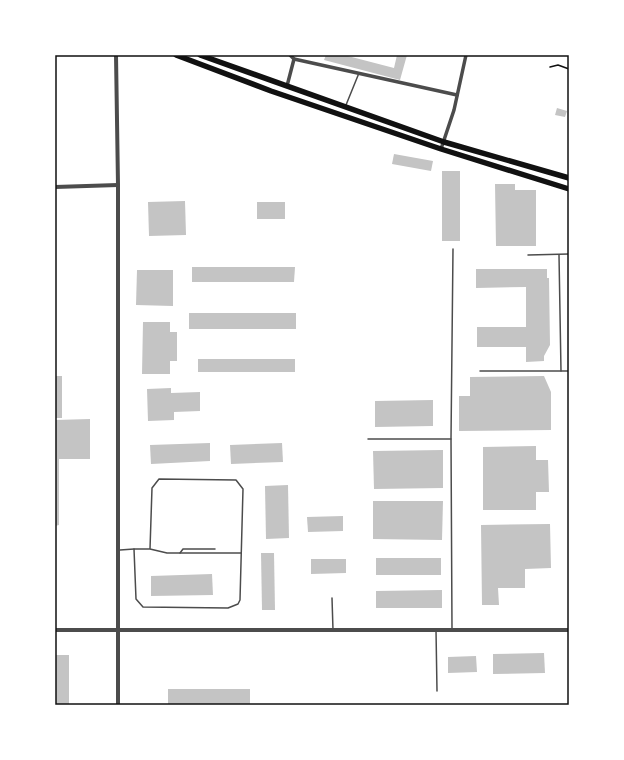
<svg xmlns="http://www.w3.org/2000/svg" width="624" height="760" font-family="'IBM Plex Serif',serif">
<rect width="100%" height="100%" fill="#fff"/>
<g fill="#c4c4c4">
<path d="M326,55h18l50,13 3,-13h10l-7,25 -76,-20z"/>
<path d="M557,108l10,3 -2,6 -10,-2z"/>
<path d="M394,154l39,7 -2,10 -39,-7z"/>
<rect x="442" y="171" width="18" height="70"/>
<path d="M495,184h20v6h21v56h-40z"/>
<path d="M185,201l1,34 -37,1 -1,-34z"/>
<rect x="257" y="202" width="28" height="17"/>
<path d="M192,267h103l-1,15h-102z"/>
<path d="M476,269h71v9h2l1,67 -6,11v5l-18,1v-15h-49v-20h49v-40l-50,1z"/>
<path d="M137,270h36v36l-37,-1z"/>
<rect x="189" y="313" width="107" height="16"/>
<path d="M143,322h27v10h7v29h-7v13h-28z"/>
<rect x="198" y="359" width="97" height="13"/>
<rect x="55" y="376" width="7" height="42"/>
<path d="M544,376l7,16v38l-92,1v-35h11v-19z"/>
<path d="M171,388v5l29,-1v19l-26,1v8l-26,1 -1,-32z"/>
<path d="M433,400v26l-58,1v-26z"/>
<path d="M90,419v40h-31v66l-4,1v-106z"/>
<path d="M210,443v18l-59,3 -1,-19z"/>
<path d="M282,443l1,19 -52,2 -1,-19z"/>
<path d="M536,446v14h12l1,32h-13v18h-53v-63z"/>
<path d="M443,450v38l-69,1 -1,-38z"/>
<path d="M288,485l1,53 -23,1 -1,-53z"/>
<path d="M373,501h70l-1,39 -69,-1z"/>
<path d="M343,516v15l-35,1 -1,-15z"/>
<path d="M550,524l1,44 -26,1v19h-27l1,17h-17l-1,-80z"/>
<path d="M261,553h13l1,57h-13z"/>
<rect x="376" y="558" width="65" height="17"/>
<path d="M311,559h35v14l-35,1z"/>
<path d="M212,574l1,21 -62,1v-20z"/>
<path d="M442,590v18h-66v-17z"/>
<path d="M544,653l1,20 -52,1v-20z"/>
<rect x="55" y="655" width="14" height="50"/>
<path d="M476,656l1,16 -29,1v-16z"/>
<rect x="168" y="689" width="82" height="16"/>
</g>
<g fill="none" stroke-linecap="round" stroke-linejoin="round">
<path stroke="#111" stroke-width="1.5" d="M550,67l8,-2 11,4"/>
<g stroke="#4c4c4c" stroke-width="1.5">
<path d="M346,105l13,-32"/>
<path d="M528,255l41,-1"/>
<path d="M559,255l2,116"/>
<path d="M480,371h89"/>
<path d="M368,439h83"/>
<path d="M150,549l2,-61 7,-9 77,1 7,9 -3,111 -2,4 -10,4 -85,-1 -7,-8 -2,-50h16l17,4h74"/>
<path d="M120,550l14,-1"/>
<path d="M180,553l3,-4h32"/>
<path d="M332,598l1,32"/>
<path d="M452,628l-1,-189 2,-190"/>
<path d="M436,630l1,61"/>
<path d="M503,705h48"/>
</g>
<g stroke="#4c4c4c" stroke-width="3.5">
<path d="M294,59l163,36"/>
<path d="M287,86l7,-27 -4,-4"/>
<path d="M441,149l13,-39 12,-55"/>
</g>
<g stroke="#4c4c4c" stroke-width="4">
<path d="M116,55l2,130v520"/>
<path d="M55,187l63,-2"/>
<path d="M55,630h514"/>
</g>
<g stroke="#111" stroke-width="5.5">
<path d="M176,55l95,36 170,58 128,40"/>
<path d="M200,55l244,87 125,36"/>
</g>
</g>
<rect width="624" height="760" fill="none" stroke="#ffffff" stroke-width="112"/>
<rect x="56" y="56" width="512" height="648" fill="none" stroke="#111" stroke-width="1.5"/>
</svg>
